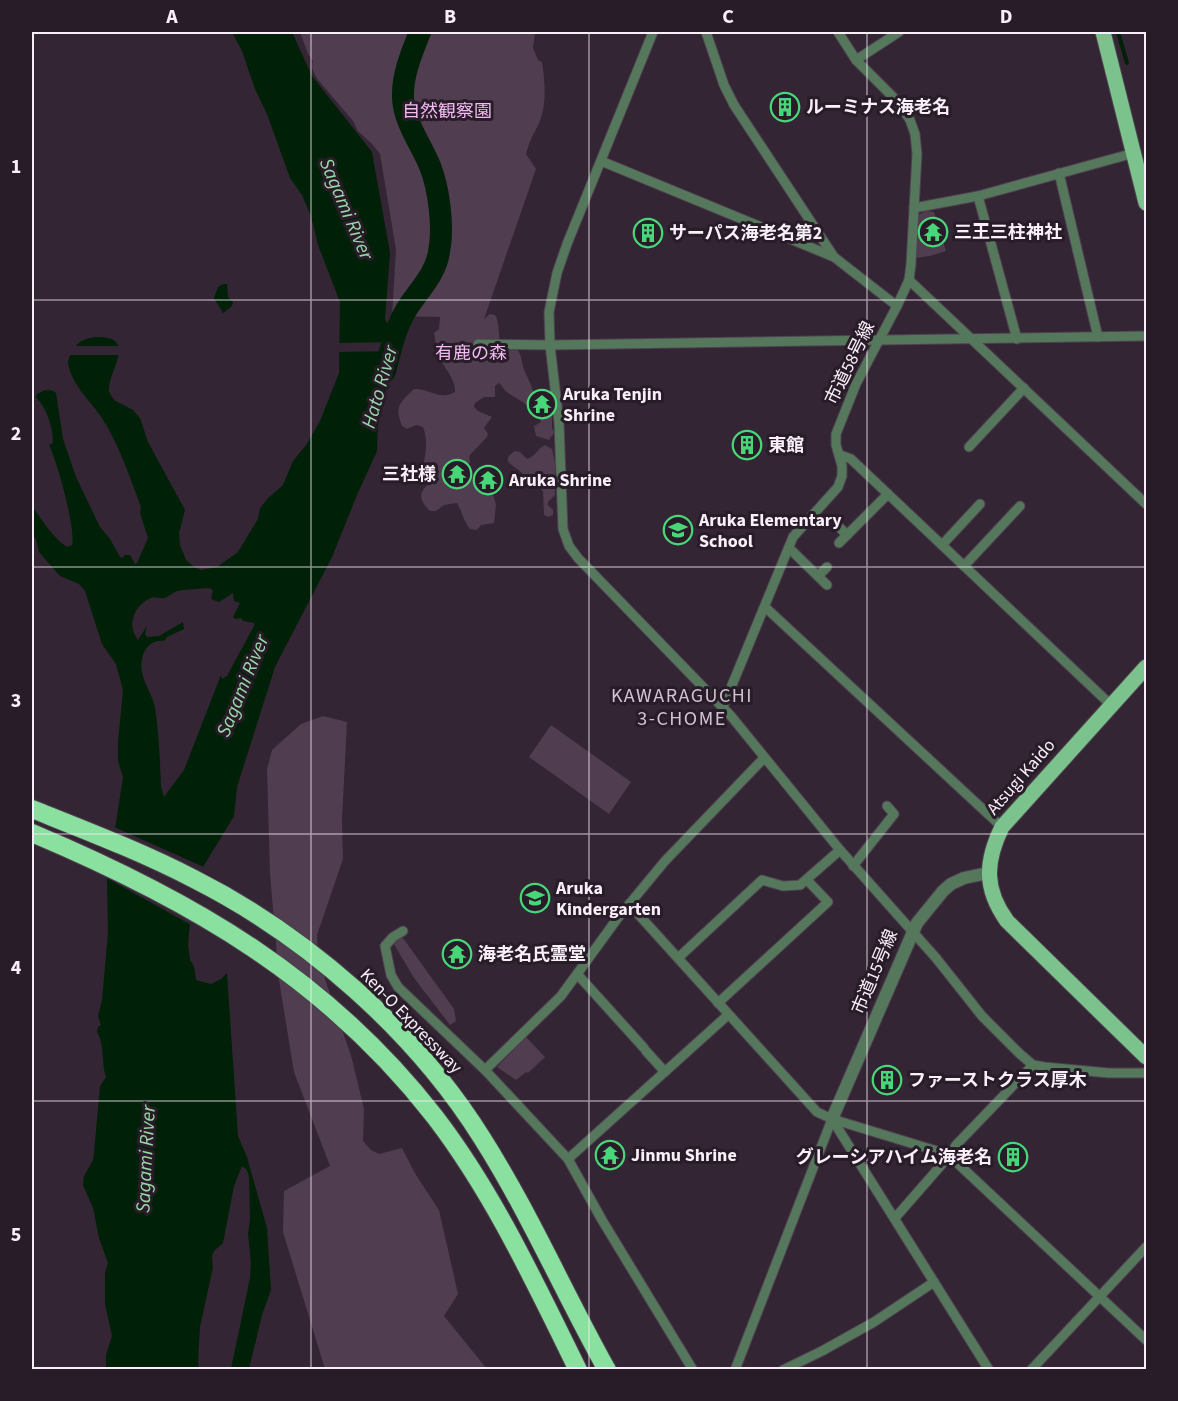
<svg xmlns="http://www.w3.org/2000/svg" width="1178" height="1401" font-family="'Source Sans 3','Noto Sans JP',sans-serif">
<rect width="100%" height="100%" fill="#332533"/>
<g fill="#503d50">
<path d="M300,32h235l-2,16 5,12 4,2c3,18 5,44 -3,61 -6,13 -9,16 -13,31l10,15 -52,150 6,-5 5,1c5,7 3,23 6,33l9,2 7,-1c6,7 4,15 8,23 4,8 7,14 9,23l18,8v24l2,6 -5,7 -13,-4 -2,-10 7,-4c-4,-13 -22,-22 -33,-29 -4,-2 -5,-7 -9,-10l-4,3v11h-11l-9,6 -1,4 4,4 14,6 -8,11 4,6 -1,3 -18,19 1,6 -4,8c9,13 11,21 27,24l3,11 -2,18 -13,2 -4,5 -7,-1c-6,-7 -8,-17 -13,-26l-13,2 -8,6h-6c-21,-20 1,-24 9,-40l-2,-3 -7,2 -7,-4c3,-13 5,-26 0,-39l-7,-2 -9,4 -5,-3c-8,-19 -2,-24 12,-37 15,-1 25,12 41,3 1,-12 -10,-24 -16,-34 -4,-7 -3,-17 -5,-25l5,-4 1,-12 -48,-1 4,-66 -16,-96 -7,-9 -15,-14 -5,-10 -34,-40c-4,-6 -9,-13 -6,-20l-5,-7z"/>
<path d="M926,211l8,1 12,39 -16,5 -15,2 1,-42z"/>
<path d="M545,445l7,4 3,13v33l-7,7v3l5,5v5l-5,2 -4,-2 -1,-24 -9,-9 -11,-3 -1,-6c-7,-8 -24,-11 -7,-22l5,1 7,7c8,-2 10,-10 18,-14z"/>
<path d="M323,716l24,6 -5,98 1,39 -26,76 1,23 34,101 12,50 -1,32 8,9 8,4 23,-6 14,27 23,35 19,84 -14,22 43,53h-162l-42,-137 1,-41 46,-25 -36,-94 -15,-92 -9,-107 -3,-104 5,-19 29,-26z"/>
<path d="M551,725l80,57 -22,32 -80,-57z"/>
<path d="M400,937l3,1 51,71 2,12 -6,4 -36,-47 -22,-37z"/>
<path d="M526,1037l19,20 -17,16 -2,-1 -10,8 -19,-13z"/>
</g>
<g fill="#002108" fill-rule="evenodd">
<path d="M232,32h60l20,44 60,76 18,101 -5,66 7,13 2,23 -16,68 -1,28 -20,44 -25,62 -57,110 -38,120 -3,29 -31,51 -13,57 -2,20 2,16 4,6 2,14 15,4 10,-5 6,-6 11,163 9,21 20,71 4,62 -9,25 -13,54h-18l19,-91 1,-16 -3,-28 2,-14 -1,-43 -2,-7 -5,-4 -8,20 -11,57c-11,10 -12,8 -10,24l-13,60 -2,34 1,8h-93v-14l6,-19 -7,-32v-31l3,-10 -9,-25 -6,-30 -10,-23 1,-9 9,-16 1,-8 6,-66 6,-9c-5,-14 -1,-32 -9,-45l1,-5 3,-2 -3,-9 4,-16 6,-67 -1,-52 16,-104 -5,-16v-19l5,-52 -7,-26 -14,-20 -17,-53 -6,-7 -19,-8 -21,-24 -3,-13 -4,-4v-29c10,14 20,31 35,41l5,-2c4,-17 -15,-84 -23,-100l4,-2c0,-16 -6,-34 -17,-46l1,-3c8,-4 12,-6 19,-1l7,46 13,38 24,50 10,12 10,18 2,1 3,-3h5l5,9 2,-1 11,-25 -8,-25 1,-6c-11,-30 -22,-62 -39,-89 -12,-18 -30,-32 -34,-55 0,-5 4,-12 7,-16 6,-8 16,-10 25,-10 31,1 16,25 11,41 -2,5 -2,10 -2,14l5,8 19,10 7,8 8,24 37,68 -6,23 1,12 6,15 7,6 8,4 16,-3 21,-15 20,-33 2,-11 8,-10 15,-13 10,-24 13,-16 14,-24 19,-48 1,-71 -22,-57 -7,-29 -9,-21 -12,-17 -23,-64 -12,-25 -13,-38zM209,588l4,2 -2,9 8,3 14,-9 1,8 6,2 -7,14 2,2 6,-1 2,3 11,2v3l-27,50 -5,3 -1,-4 -37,95 -20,27 -3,-10c-1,-26 -2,-53 -6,-79 -3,-17 -17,-30 -13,-49 2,-11 10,-20 22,-18l3,-4 17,-8 -1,-7 -24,14 -12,1 -2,-3 2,-8 -9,14c-12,-14 -4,-35 13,-42 4,-2 9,1 13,0 5,-1 9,-6 13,-7 10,-2 22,-2 32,-3z"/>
<path d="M223,284h4l1,13 5,5 -1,4 -9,7 -9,-15 4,-11z"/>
</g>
<g fill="#332533">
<path d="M395,342l1,9 -59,1 1,-9z"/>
<path d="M72,346h49l1,9h-55z"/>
<path d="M112,826l94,42 -13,58 -88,-49z"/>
</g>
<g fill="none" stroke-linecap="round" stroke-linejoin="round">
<path stroke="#002108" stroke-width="4" d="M1118,32l9,31"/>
<path stroke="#002108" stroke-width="22" d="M385,371c6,-22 10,-44 23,-64 12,-18 28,-34 31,-55 5,-25 0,-63 -9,-86 -9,-22 -26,-44 -27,-68 -1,-23 9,-46 17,-66"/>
<g stroke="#4f414f" stroke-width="11">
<g id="minor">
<path d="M653,32l-86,212 -10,29 -8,39 1,33 9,78 4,106 6,17 9,12 153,158 109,134 96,108 46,58 38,38 13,11 12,2 64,6h37"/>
<path d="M706,32l18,53 10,20 100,152"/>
<path d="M856,60l43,-28"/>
<path d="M601,161l233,96 63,49"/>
<path d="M1059,173l39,164"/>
<path d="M978,196l39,143"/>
<path d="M914,208l64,-12 156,-43"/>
<path d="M909,280l237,224"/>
<path d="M478,344l72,1 596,-9"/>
<path d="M969,447l55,-59"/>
<path d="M840,455l11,4 261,247"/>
<path d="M838,526l9,9"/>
<path d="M839,543l49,-49"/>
<path d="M942,545l38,-41"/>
<path d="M789,548l38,37"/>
<path d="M964,566l56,-60"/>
<path d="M818,576l9,-9"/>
<path d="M765,607l237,220"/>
<path d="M723,707l70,-170 45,-50 4,-11v-10l-6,-21v-11l20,-50 41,-78 12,-26 2,-16 6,-110 -2,-20 -5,-14 -12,-18 -42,-42 -18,-28"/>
<path d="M853,866l41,-52 -7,-8"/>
<path d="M629,904l188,208 15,7 118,36 4,5 192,180"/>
<path d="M403,931l-10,6 -8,9 6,29 7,12 87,83 83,89 34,61 91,150"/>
<path d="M678,958l84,-78 21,6 17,-1 40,-35"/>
<path d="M578,975l66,73"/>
<path d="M718,1003l110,-101 -21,-22"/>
<path d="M646,1051l19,21"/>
<path d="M485,1070l76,-74 56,-77 48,-58 99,-103"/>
<path d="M832,1119l157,251"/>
<path d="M568,1159l160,-144"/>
<path d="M895,1218l55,-63 6,-10 77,-80"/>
<path d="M735,1370l97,-251"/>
<path d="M783,1370l39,-19 52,-29 60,-40"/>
<path d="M1031,1370l115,-123"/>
</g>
</g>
<g stroke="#4f414f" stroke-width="14">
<path id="tertiary" d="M832,1119l85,-196 26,-32 8,-7 13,-6 24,-5"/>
</g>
<g stroke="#4f414f" stroke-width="17">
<g id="primary">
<path d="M1103,32l43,171"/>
<path d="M1146,667l-144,160c-17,35 -18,62 5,94l139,136"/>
</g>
</g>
<g stroke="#4f414f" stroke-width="20">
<g id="motorway">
<path d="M32,809c55,22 110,43 162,70 113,57 221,152 288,259 47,74 82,155 125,232"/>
<path d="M32,833c159,67 295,145 403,284 59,77 100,166 143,253"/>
</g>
</g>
<use href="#minor" stroke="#55775c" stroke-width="9"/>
<use href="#tertiary" stroke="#55775c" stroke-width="12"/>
<use href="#primary" stroke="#7bc28c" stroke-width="15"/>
<use href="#motorway" stroke="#8ae09f" stroke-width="18"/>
</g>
<path fill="none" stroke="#f8eff8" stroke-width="1.5" stroke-opacity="0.55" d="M311,32v1338M589,32v1338M867,32v1338M32,300h1114M32,567h1114M32,834h1114M32,1101h1114"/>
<defs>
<g id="building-ring" transform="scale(1.5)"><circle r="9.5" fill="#291c29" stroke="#48d778" stroke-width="1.5"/><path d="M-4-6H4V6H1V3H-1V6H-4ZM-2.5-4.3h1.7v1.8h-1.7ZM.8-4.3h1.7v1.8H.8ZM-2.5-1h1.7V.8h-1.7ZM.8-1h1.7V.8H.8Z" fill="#48d778"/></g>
<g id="temple-ring" transform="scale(1.5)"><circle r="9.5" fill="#291c29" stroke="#48d778" stroke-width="1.5"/><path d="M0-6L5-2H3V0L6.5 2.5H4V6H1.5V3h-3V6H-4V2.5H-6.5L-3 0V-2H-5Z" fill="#48d778"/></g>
<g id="school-ring" transform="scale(1.5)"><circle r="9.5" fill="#291c29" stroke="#48d778" stroke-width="1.5"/><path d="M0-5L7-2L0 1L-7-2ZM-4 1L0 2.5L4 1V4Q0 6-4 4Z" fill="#48d778"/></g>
</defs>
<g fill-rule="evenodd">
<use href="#building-ring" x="785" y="107"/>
<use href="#temple-ring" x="933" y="232"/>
<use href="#building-ring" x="648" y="233"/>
<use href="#temple-ring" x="542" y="404"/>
<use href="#building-ring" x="747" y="445"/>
<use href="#temple-ring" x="457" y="474"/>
<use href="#temple-ring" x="488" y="480"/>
<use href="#school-ring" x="678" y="530"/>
<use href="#school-ring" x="535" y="898"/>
<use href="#temple-ring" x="457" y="954"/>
<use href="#building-ring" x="887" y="1080"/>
<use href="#temple-ring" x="610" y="1155"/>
<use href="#building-ring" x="1013" y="1157"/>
</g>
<g text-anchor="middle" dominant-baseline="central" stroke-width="6" stroke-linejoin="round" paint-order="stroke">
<g font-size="18" font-weight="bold" fill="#f8eff8" stroke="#291c29" text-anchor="start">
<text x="806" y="107">ルーミナス海老名</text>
<text x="954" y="232">三王三柱神社</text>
<text x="669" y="233">サーパス海老名第2</text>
<text x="563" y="394">Aruka Tenjin<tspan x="563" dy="21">Shrine</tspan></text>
<text x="768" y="445">東館</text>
<text x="436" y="474" text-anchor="end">三社様</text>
<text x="509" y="480">Aruka Shrine</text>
<text x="699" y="520">Aruka Elementary<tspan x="699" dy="21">School</tspan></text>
<text x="556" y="888">Aruka<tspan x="556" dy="21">Kindergarten</tspan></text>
<text x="478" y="954">海老名氏霊堂</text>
<text x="908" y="1080">ファーストクラス厚木</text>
<text x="631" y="1155">Jinmu Shrine</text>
<text x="992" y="1157" text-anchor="end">グレーシアハイム海老名</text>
</g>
<g font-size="18" fill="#f2bcf2" stroke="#291c29">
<text x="447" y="111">自然観察園</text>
<text x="471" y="353">有鹿の森</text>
</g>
<g font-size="18" fill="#f8eff8" stroke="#291c29">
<text transform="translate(850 363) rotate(-64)">市道58号線</text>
<text transform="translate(1021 777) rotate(-49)">Atsugi Kaido</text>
<text transform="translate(875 972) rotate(-67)">市道15号線</text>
<text transform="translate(411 1021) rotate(46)">Ken-O Expressway</text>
</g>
<g font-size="20" font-style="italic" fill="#99d8a7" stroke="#291c29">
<text transform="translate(346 209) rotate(67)">Sagami River</text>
<text transform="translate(380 387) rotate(-74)">Hato River</text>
<text transform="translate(243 686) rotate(-68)">Sagami River</text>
<text transform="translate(146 1159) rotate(-87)">Sagami River</text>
</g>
<g font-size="20" letter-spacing="1.5" fill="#d4c2d4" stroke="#291c29">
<text x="682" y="696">KAWARAGUCHI<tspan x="682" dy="23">3-CHOME</tspan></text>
</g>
</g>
<rect width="1178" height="1401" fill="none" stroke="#291c29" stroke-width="66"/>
<rect x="33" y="33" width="1112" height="1335" fill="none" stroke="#f8eff8" stroke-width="2"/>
<g font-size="20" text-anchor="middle" font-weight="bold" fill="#f8eff8">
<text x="172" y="23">A</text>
<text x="450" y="23">B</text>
<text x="728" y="23">C</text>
<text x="1006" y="23">D</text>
<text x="16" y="173">1</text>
<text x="16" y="440">2</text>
<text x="16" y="707">3</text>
<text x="16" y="974">4</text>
<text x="16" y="1241">5</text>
</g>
</svg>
